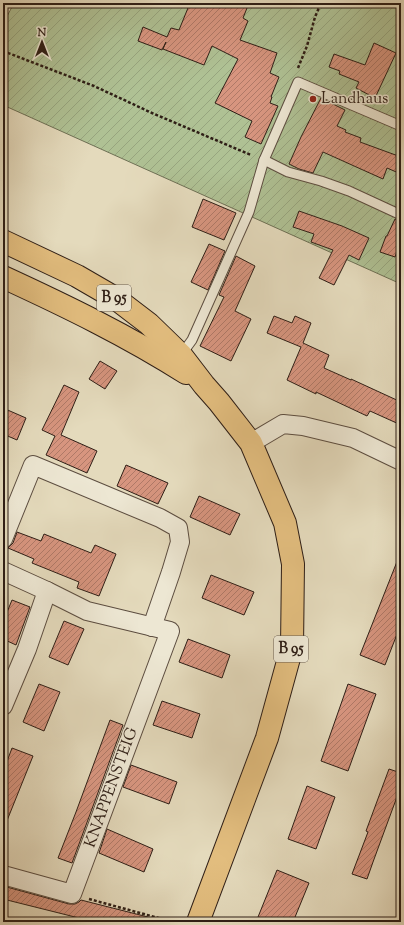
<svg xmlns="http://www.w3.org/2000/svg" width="404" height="925" font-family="'Sorts Mill Goudy',serif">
<defs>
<pattern id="garden-furrows" width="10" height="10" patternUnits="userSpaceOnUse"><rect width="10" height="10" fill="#afc194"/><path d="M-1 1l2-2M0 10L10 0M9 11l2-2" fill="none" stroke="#97a57f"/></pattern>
<pattern id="building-hatch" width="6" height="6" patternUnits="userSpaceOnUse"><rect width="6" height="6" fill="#d7957f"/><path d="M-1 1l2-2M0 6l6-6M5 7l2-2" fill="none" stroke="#af7967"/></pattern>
</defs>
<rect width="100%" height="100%" fill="#e4dabc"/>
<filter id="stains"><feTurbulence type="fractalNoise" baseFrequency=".005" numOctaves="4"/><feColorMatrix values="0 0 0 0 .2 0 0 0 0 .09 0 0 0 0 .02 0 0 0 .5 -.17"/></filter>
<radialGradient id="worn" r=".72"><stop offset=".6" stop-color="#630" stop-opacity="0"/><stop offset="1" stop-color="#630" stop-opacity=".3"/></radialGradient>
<path fill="url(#garden-furrows)" stroke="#6e7055" d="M14,3h387v281l-398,-179v-81z"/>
<g fill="url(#building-hatch)" stroke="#2e1e16">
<path d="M190,3h59l-6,15 5,3 -8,19 37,13 -7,20 9,4 -8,20h1l-2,6 8,3 -17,38 -16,-7 7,-16 -37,-18 23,-44 -26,-13 -8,19 -41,-16 3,-7 -4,8 -24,-9 5,-14 24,10 4,-9 8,2z"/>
<path d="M374,43l22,10 -21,45 -19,-10 3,-6 -20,-8 1,-3 -11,-4 5,-13 31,11z"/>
<path d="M321,98l24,12 -8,16 9,4 -1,2 16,6 -1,4 41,15v17l-14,-6 -4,11 -60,-27 -10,21 -14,-4 -10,-5 12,-27z"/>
<path d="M203,199l33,14 -12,27 -32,-13z"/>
<path d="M299,211l43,15 27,12 -10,22 -10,-5 -15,30 -15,-7 14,-28 -22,-8 3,-8 -21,-7z"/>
<path d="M395,219l6,2v19l-6,17 -15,-5 6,-16h1z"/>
<path d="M209,244l16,7 -17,39 -17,-8z"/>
<path d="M236,256l19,10 -20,45 16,8 -20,42 -31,-15 24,-49 -5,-2z"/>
<path d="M274,316l18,7 3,-7 16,7 -8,20 26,12 -5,13 27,12v-1l50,23v23l-31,-14 -3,5 -51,-24v2l-29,-14 14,-33 -34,-14z"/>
<path d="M100,361l17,10 -12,18 -16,-10z"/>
<path d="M64,385l15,7 -18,43 36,16 -10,22 -41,-18 9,-19 -13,-6z"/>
<path d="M3,408l23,10 -9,22 -14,-6z"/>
<path d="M126,465l42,18 -10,21 -41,-18z"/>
<path d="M199,496l41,18 -10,21 -40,-18z"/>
<path d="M17,532l24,9 3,-7 47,19 4,-8 21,9 -17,42 -22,-8 2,-6 -47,-19 2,-4 -26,-11 5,-5z"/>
<path d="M400,554h1v70l-16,41 -25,-10z"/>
<path d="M211,575l43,17 -10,23 -42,-17z"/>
<path d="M12,600l18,7 -14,38 -13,-6v-17z"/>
<path d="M64,621l20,8 -16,36 -19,-8z"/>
<path d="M188,639l42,16 -8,23 -43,-16z"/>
<path d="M39,684l21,8 -16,39 -21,-9z"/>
<path d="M348,684l28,10 -28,77 -27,-10z"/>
<path d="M162,701l38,13 -8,24 -39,-13z"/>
<path d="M110,720l13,5 -51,138 -14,-5 18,-46z"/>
<path d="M12,748l21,8 -29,72h-1v-56z"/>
<path d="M131,765l46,17 -8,22 -46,-17z"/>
<path d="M389,769l12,4v13l-28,76 -6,17 -15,-5 16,-42 -2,-1z"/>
<path d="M307,786l28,11 -19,52 -28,-10z"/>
<path d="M107,829l46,20 -9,23 -45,-19z"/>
<path d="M277,870l32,13 -16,39h-37z"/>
<path d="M3,886l66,18h6l4,-2 2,-2 67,17v5h-53l-92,-23z"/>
</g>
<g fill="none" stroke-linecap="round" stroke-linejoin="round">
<g stroke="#5c4d40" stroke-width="11">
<g id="lane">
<path d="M264,160l24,12 33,9 28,10 52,24"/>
<path d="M181,355l11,-15 57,-128 15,-52 34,-78 103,44"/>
</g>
</g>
<g stroke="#5c4d40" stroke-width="20">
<g id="street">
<path d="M251,443l32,-19 20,2 50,12 48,23"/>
<path d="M3,539l30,-74 127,53 18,10 2,14 -9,30 -19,55"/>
<path d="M3,571l44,20 40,20 83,20 -98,263 -69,-19"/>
<path d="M3,706l24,-57 20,-58"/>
</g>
</g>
<g stroke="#2e1e16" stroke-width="24">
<g id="primary">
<path d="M3,241l74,35 38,22 34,26 32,31 23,30 15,17 32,41 34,80 8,41 -1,83 -25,91 -69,184"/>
<path d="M3,277c63,29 125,59 183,96"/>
</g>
</g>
<g stroke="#2e1e16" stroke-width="2.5" stroke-dasharray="3 2" stroke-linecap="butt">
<path d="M3,51l91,35 58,27 99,42"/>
<path d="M298,68l9,-22 8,-29 6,-14"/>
<path d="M89,899l84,23"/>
</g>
<use href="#lane" stroke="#ede7d3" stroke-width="9"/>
<use href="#street" stroke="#ede7d3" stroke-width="18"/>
<use href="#primary" stroke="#e2bd7e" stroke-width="22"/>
</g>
<circle fill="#8f2418" stroke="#ede7d3" stroke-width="1.5" cx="313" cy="99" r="4"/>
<g text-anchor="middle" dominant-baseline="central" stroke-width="3" stroke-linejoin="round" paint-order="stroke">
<g fill="#ede7d3" stroke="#675a4f" stroke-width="1">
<rect x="97" y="285" width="34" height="26" rx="3"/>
<rect x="274" y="636" width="34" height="26" rx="3"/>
</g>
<g font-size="15" font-weight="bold" fill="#2e1e16">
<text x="114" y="298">B 95</text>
<text x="291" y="649">B 95</text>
</g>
<g font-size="16" fill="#2e1e16" stroke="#ede7d3" text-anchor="start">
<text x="321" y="99">Landhaus</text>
</g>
<g font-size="16" fill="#2e1e16" stroke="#ede7d3">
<text transform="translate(112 788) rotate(-70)">KNAPPENSTEIG</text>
</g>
</g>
<rect width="404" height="925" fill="none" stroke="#e4dabc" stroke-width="16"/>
<rect x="4" y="4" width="396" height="917" fill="none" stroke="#2e1e16" stroke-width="2"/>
<rect x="8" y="8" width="388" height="909" fill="none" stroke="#2e1e16"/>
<g transform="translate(42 42)" stroke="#ede7d3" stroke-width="3" paint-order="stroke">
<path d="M0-3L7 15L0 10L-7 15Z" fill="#2e1e16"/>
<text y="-6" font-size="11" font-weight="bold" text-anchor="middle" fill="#2e1e16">N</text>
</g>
<rect width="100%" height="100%" filter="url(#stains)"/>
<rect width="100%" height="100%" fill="url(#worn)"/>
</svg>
